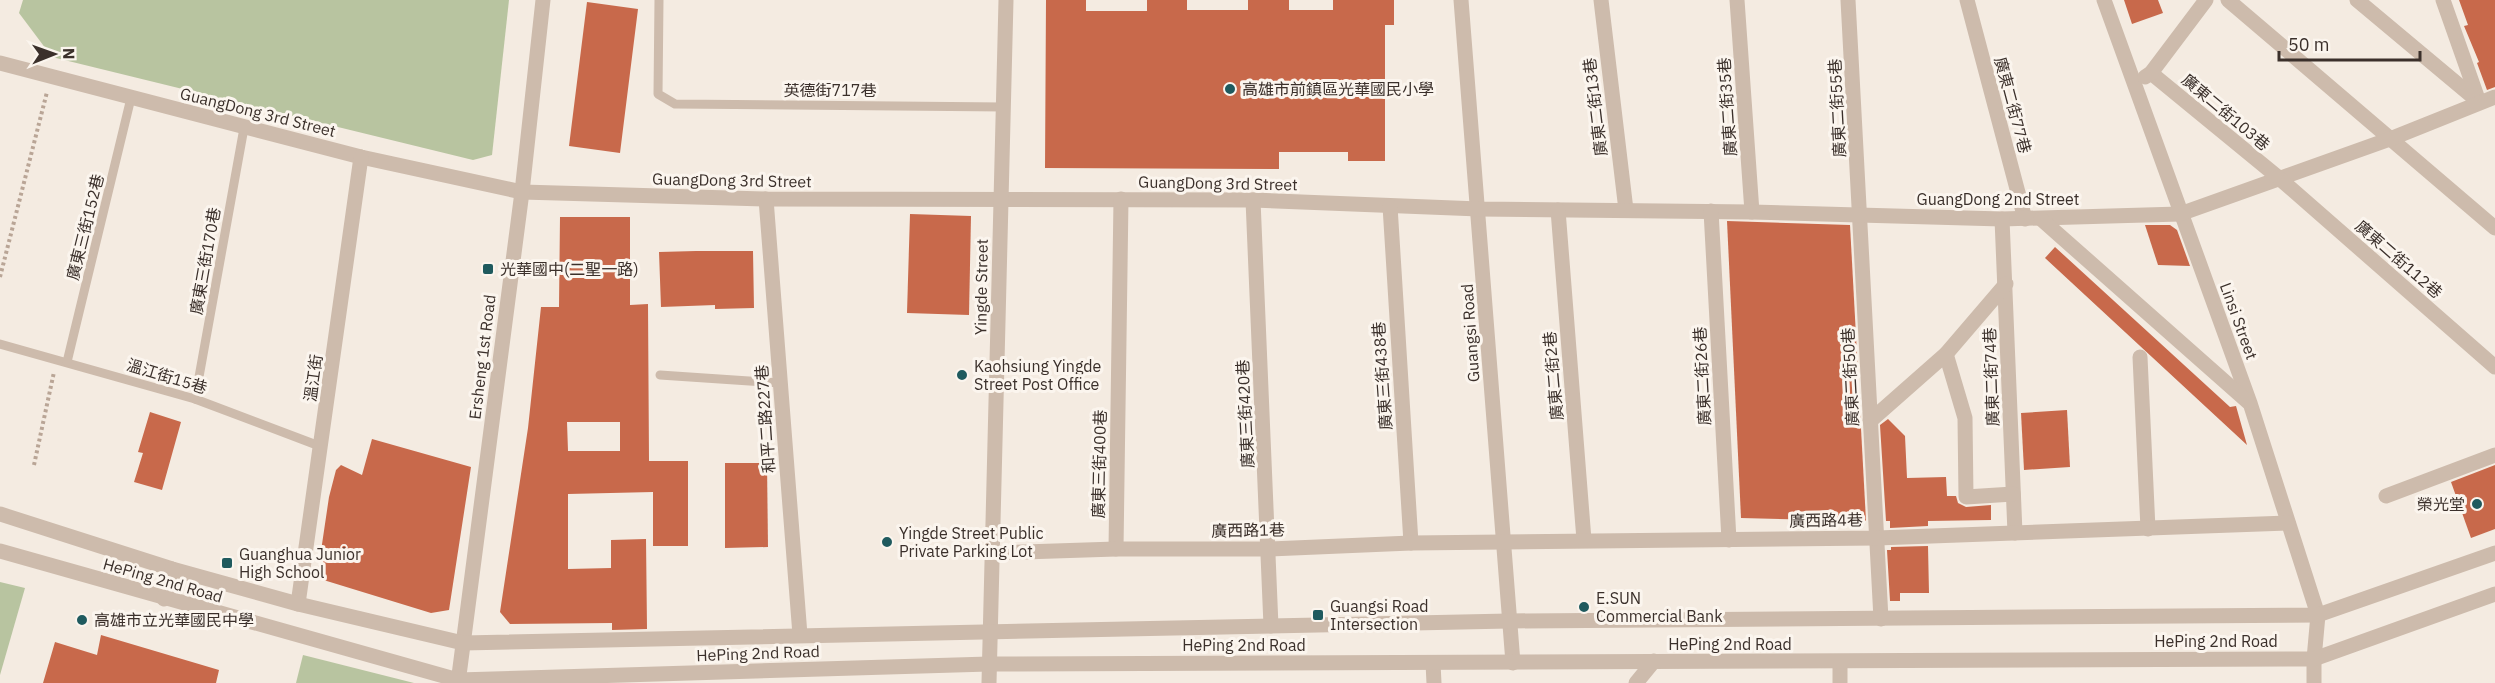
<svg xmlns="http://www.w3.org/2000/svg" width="2495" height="683" font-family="'IBM Plex Sans','Noto Sans TC',sans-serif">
<rect width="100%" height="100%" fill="#f4ebe1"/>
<g fill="#b8c4a0">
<path d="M23,0h486l-17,155 -19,5 -421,-103 -33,-44z"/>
<path d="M0,582l25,6 -25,87z"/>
<path d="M303,655l111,28h-118z"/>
</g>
<g fill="#c8694b" fill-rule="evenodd">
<path d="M1046,0h40v11h61v-11h40v10h61v-10h41v10h44v-10h61v25h-9v136h-37v-9h-69v17l-234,-1z"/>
<path d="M2124,0h34l5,13 -31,11z"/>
<path d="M2459,0h36v87l-8,3 -10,-27 2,-1 -15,-36 4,-1z"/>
<path d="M587,2l51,7 -18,144 -51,-7z"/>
<path d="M910,214l61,2 -2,99 -62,-2z"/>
<path d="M560,217h70v88l18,-1 1,157h39v85h-35v-54l-85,2v75l43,-1v-28l35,-1 1,90 -35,1v-7l-102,1 -10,-12 28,-184 13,-121h18zM567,422h53v29h-52z"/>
<path d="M1727,221l123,4 16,296 -125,-3z"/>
<path d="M2145,225h25l7,5 13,36 -32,-1z"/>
<path d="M2055,247l175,160 6,-1 11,39 -202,-187z"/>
<path d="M696,251h57l1,57 -39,1v-4l-54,2 -2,-55z"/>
<path d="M2067,410l3,57 -46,3 -3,-57z"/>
<path d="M150,412l31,10 -19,68 -28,-8 9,-29 -5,-1z"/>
<path d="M1888,419l17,17 2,42 39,-1 1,19h9l2,7 8,4 25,-2v15l-63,1v5l-38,2v-7h-4l-6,-96z"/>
<path d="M372,439l99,28 -22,143 -18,3 -114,-35 12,-81 7,-27 5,-5 21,10z"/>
<path d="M725,463h42l1,84 -43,1z"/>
<path d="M2495,465v64l-24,9 -20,-56z"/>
<path d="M1928,546l1,47h-29v8h-10l-3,-51h4v-3z"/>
<path d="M101,635l118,35 -3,13h-173l12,-41 42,13z"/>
</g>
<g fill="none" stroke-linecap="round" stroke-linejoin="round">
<g stroke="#b9a596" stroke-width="4" stroke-dasharray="3 3" stroke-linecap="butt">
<path d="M0,277l47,-185"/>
<path d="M34,465l20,-93"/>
</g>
<g stroke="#cdbbac" stroke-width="9">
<path d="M659,0l-1,94 17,10 329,3"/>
<path d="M0,344l195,55 127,48"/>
<path d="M67,362l64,-264"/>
<path d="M660,375l120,8"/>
<path d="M195,399l49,-271"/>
</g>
<g stroke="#cdbbac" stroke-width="15">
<path d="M1461,0l52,663"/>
<path d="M1601,0l25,210"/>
<path d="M1737,0l15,212"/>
<path d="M1848,0l33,619"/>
<path d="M1967,0l58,219"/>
<path d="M2104,0l146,403 68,212 -4,44v24"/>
<path d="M2228,0l267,228"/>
<path d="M2357,0l122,102"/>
<path d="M2443,0l36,102"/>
<path d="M0,63l361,94 161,35 244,7 487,1 226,9 273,3 250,7 178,-5 210,-75 105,-42"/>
<path d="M2151,73l128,105 216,189"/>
<path d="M2145,77l6,-4 55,-73"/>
<path d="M766,199l34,436"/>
<path d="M1253,200l18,426"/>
<path d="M1390,206l21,337"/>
<path d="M1558,210l26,330"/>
<path d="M1711,211l18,329"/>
<path d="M2002,219l13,314"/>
<path d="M2041,219l207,183"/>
<path d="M1946,354l19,64 1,79 47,-3"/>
<path d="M2140,357l8,172"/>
<path d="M1870,421l76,-67 60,-70"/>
<path d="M2386,496l109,-41"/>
<path d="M1116,549l5,-350"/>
<path d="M993,553l123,-4h153l142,-6 466,-5 411,-15"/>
<path d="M298,604l63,-447"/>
<path d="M1433,663l1,20"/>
<path d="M458,683l64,-491 21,-192"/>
<path d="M989,683l17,-683"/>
<path d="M1636,683l18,-22"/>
<path d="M1840,683v-21"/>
</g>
<g stroke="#cdbbac" stroke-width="15">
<path d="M0,514l172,55 126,35 165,39 1046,-22 809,-6 177,-62"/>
<path d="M0,551l458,129 531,-16 1325,-5 181,-65"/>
<path d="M164,599l8,-30"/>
</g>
</g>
<g fill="#1f5a5e" stroke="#fbf5ee" stroke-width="2">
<circle cx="1230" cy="89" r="6"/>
<rect x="482" y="263" width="12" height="12" rx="3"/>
<circle cx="962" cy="375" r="6"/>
<circle cx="2477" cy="504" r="6"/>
<circle cx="887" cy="542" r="6"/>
<rect x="221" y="557" width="12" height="12" rx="3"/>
<circle cx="1584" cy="607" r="6"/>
<rect x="1312" y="609" width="12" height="12" rx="3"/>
<circle cx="82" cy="620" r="6"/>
</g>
<g text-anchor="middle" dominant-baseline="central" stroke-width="6" stroke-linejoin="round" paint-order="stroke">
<g font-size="16" fill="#3b302b" stroke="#fbf5ee" text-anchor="start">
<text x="1242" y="89">高雄市前鎮區光華國民小學</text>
<text x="500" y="269">光華國中(二聖一路)</text>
<text x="974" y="366">Kaohsiung Yingde<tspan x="974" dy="18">Street Post Office</tspan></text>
<text x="2465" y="504" text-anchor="end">榮光堂</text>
<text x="899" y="533">Yingde Street Public<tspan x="899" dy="18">Private Parking Lot</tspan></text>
<text x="239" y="554">Guanghua Junior<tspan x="239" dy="18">High School</tspan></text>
<text x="1596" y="598">E.SUN<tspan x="1596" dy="18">Commercial Bank</tspan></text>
<text x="1330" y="606">Guangsi Road<tspan x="1330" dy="18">Intersection</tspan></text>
<text x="94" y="620">高雄市立光華國民中學</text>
</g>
<g font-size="16" fill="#3b302b" stroke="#fbf5ee">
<text x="830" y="90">英德街717巷</text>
<text transform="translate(2013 105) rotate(75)">廣東二街77巷</text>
<text transform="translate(1595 107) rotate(-97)">廣東二街13巷</text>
<text transform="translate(1727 107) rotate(-94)">廣東二街35巷</text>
<text transform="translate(1837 108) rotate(-93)">廣東二街55巷</text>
<text transform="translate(258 112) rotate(14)">GuangDong 3rd Street</text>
<text transform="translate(2226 112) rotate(40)">廣東二街103巷</text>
<text transform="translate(732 180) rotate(1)">GuangDong 3rd Street</text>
<text transform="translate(1218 183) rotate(1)">GuangDong 3rd Street</text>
<text x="1998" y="199">GuangDong 2nd Street</text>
<text transform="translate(85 227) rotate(-76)">廣東三街152巷</text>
<text transform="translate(2399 259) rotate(41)">廣東二街112巷</text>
<text transform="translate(205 261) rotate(-80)">廣東三街170巷</text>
<text transform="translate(981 287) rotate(-89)">Yingde Street</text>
<text transform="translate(2239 321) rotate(70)">Linsi Street</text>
<text transform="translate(1470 333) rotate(-94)">Guangsi Road</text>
<text transform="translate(482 357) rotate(-83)">Ersheng 1st Road</text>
<text transform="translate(167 376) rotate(17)">溫江街15巷</text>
<text transform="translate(1382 376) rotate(-94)">廣東三街438巷</text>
<text transform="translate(1553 376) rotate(-95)">廣東二街2巷</text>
<text transform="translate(1702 376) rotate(-93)">廣東二街26巷</text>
<text transform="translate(1850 377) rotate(-93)">廣東二街50巷</text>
<text transform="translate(1991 377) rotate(-92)">廣東二街74巷</text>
<text transform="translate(313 378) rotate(-82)">溫江街</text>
<text transform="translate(1245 414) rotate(-93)">廣東三街420巷</text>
<text transform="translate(765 419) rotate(-94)">和平二路227巷</text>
<text transform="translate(1099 464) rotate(-89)">廣東三街400巷</text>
<text transform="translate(1826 520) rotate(-1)">廣西路4巷</text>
<text transform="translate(1248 530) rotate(-1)">廣西路1巷</text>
<text transform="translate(163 580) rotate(16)">HePing 2nd Road</text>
<text x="2216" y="641">HePing 2nd Road</text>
<text x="1730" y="644">HePing 2nd Road</text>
<text x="1244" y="645">HePing 2nd Road</text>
<text transform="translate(758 653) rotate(-2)">HePing 2nd Road</text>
</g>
</g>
<g transform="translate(54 54) rotate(89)" stroke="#fbf5ee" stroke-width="4.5" paint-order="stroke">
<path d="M0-4.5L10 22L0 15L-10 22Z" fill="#3b302b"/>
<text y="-9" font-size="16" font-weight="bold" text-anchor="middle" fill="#3b302b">N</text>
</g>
<path d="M2279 51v9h141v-9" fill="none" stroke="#3b302b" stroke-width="3"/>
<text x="2288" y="51" font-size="18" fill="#3b302b" stroke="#fbf5ee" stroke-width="4.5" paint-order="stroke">50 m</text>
</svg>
